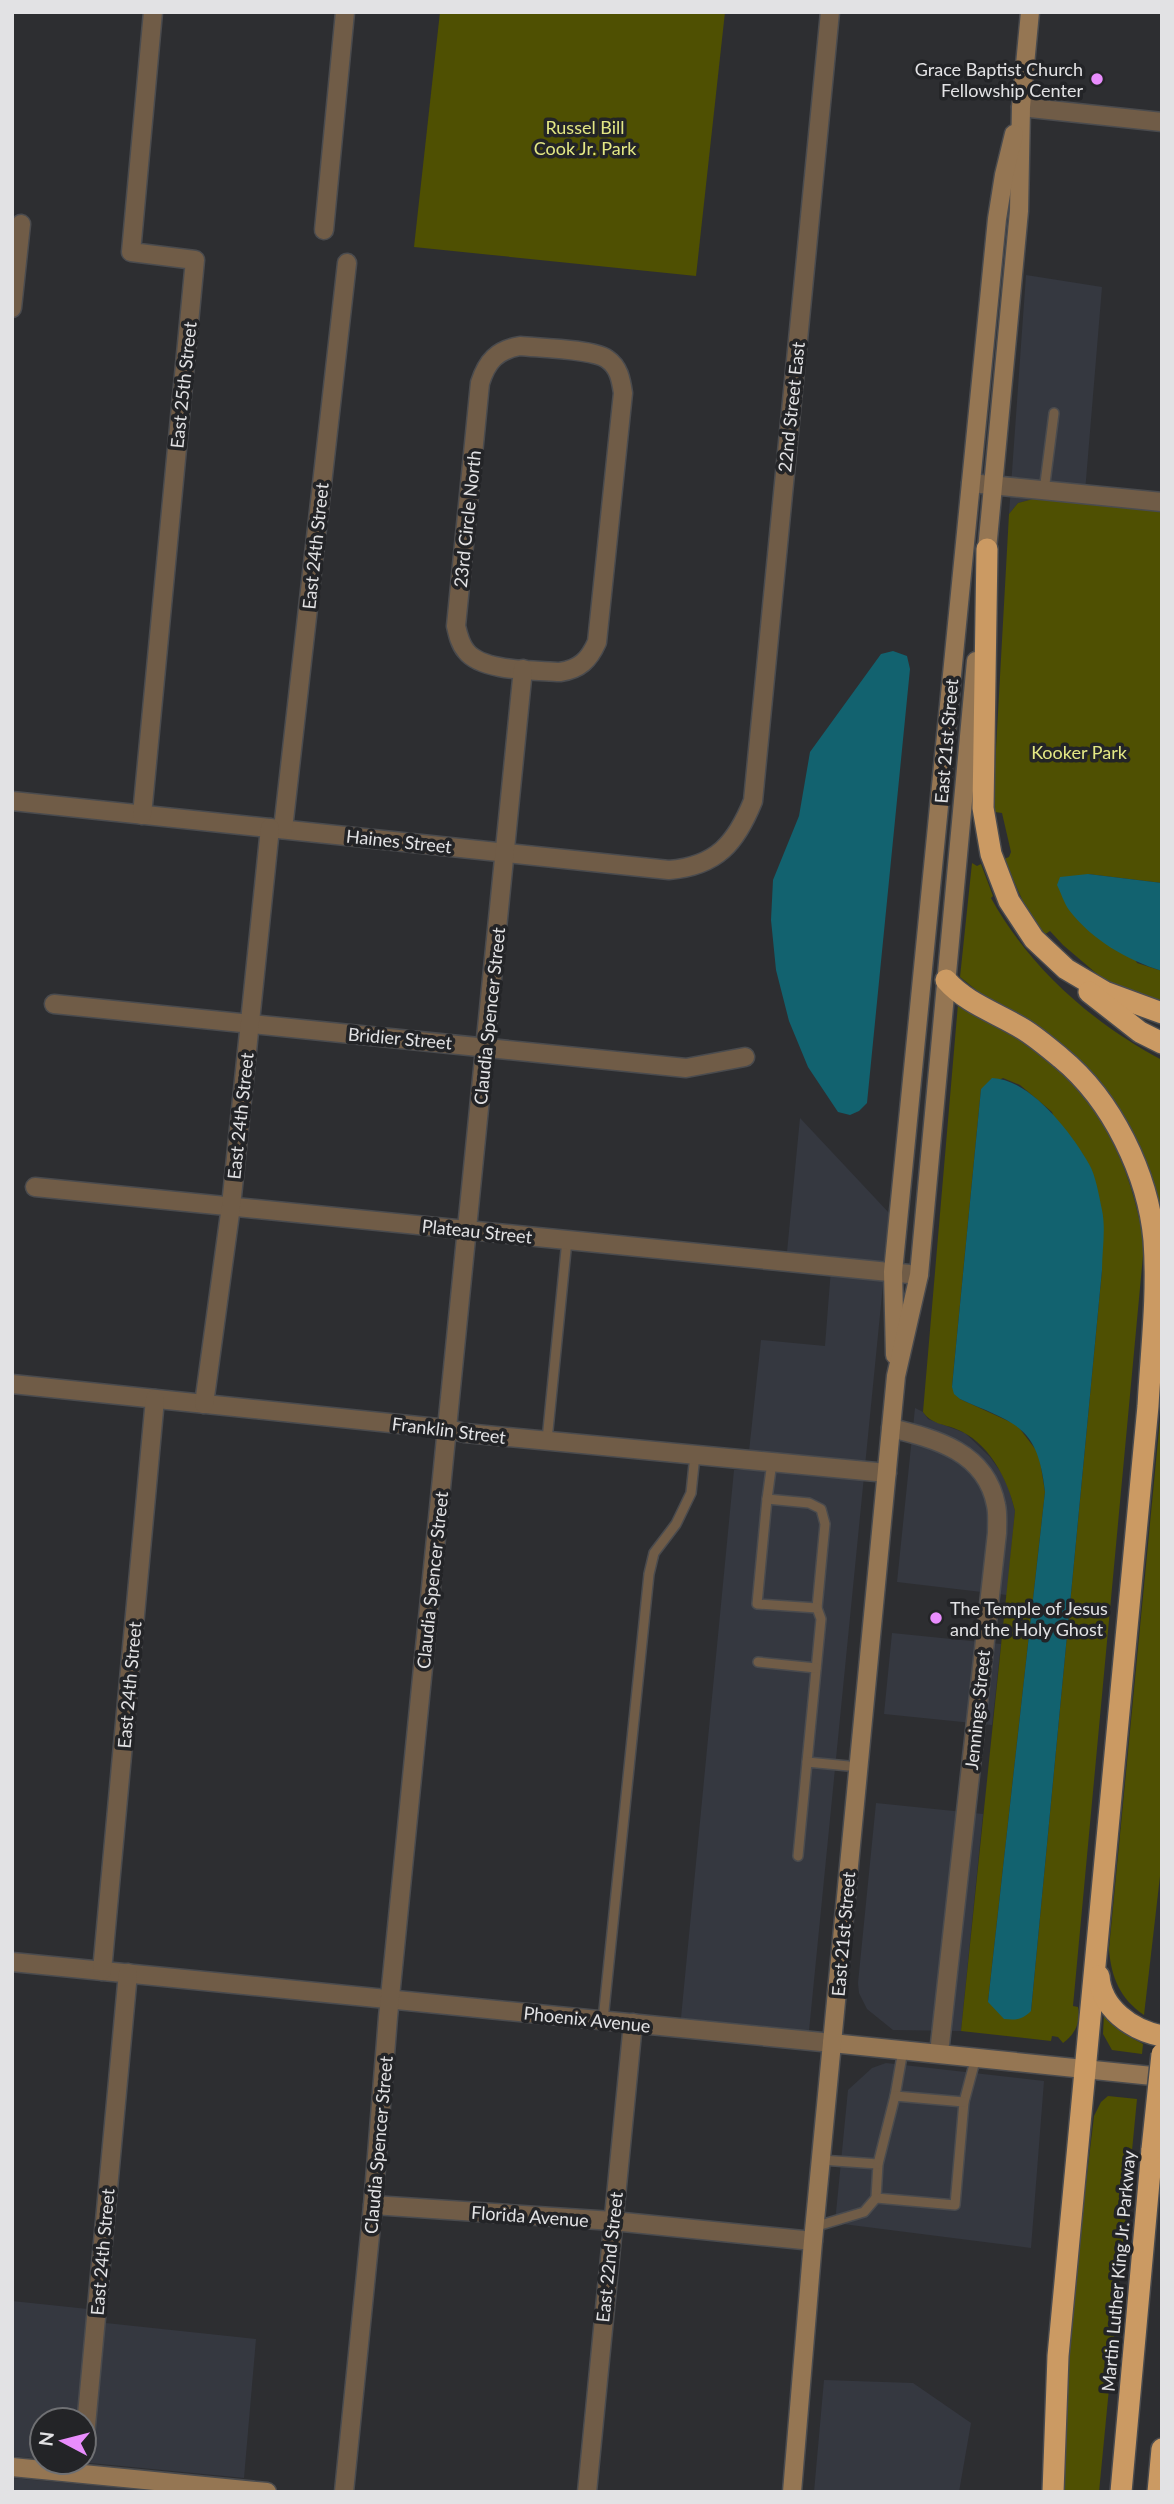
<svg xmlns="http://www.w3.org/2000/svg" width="1174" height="2504" font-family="Lato,sans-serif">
<rect width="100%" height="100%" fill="#2d2e31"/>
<g fill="#353840">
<path d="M1026,275l76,12 -18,217 -51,-5 -15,4 -9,11z"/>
<path d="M800,1118l90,96 -81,817 -128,-13 53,-548h13l14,-130 64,6 7,-90 -45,-4z"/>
<path d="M915,1408l8,4 5,7 37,14 25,24 12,17 7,15 6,22 -8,84 -110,-13z"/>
<path d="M892,1633l109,11 -9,81 -108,-11z"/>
<path d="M876,1803l107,11 -22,217 -68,-1 -26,-21 -8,-16 -1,-10z"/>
<path d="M886,2063l158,18 -13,167 -196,-25 13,-133 24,-22z"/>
<path d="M12,2301l76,8 -1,12 169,18 -12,139 -164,-16h4v-42h-42v39l-30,-3z"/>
<path d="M824,2380l89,3 58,40 -12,69h-145z"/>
<path d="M12,2478l151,14h-151z"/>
</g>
<g fill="#4f5002" fill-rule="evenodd">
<path d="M440,12h285l-29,264 -282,-29z"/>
<path d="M1033,499l129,12v372l-74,-9 49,89 25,8v35l-52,-21 -47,-40 -13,-14 -6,4 -19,-29 -21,-47 5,-2 2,-5 -9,-39 -7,-1 -1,-27 15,-271 9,-11z"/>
<path d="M972,863l5,3 4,-2 12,32 -2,2c38,69 101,125 171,162v186l-28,-103 -149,-146 -25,-20z"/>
<path d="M958,1004c23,13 48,25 71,40 67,44 104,124 115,201l-71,761 5,1c3,16 -3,27 -15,36l-5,-6 -6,-1 -1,5 -90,-10 54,-520c-7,-32 -27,-70 -59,-82 -12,-5 -25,-5 -33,-17zM1003,1078l17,7 32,27 50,158 -71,741 -43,-9 57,-510 -6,-38 -22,-29 -57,-26 -8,-12 29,-298z"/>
<path d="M1162,1399v460l-18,156c-24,-16 -33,-38 -35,-66z"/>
<path d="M1104,2014l28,24 11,6 -1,10 -30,-4 -9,-16z"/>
<path d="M1108,2096l29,3 -38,393h-36l6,-165 25,-211 7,-14z"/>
</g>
<g fill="#12626f">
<path d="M893,651l14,5 3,13 -43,434 -8,8 -9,4 -12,-3 -30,-45 -19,-46 -13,-51 -5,-50 2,-40 26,-64 11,-64 71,-98z"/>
<path d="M1088,874l74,9v88c-35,-11 -70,-31 -93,-61 -5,-7 -8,-17 -12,-25l3,-8z"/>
<path d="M992,1078c38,1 79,54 97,86 7,12 10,32 13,46 4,19 0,41 0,60l-71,741c-9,9 -15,9 -27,8l-16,-17 57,-510c-7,-67 -29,-68 -85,-93l-6,-5 -2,-7 29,-298z"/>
</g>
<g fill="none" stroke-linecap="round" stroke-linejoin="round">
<g stroke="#4a4b4e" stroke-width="12">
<g id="lane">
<path d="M1044,491l10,-78"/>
<path d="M547,1440l20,-200"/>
<path d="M772,1462l-5,37 42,4 12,6 4,15 -8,84 4,11 -14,143"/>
<path d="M767,1499l-10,105 60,4"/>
<path d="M758,1662l58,6"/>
<path d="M798,1856l9,-94 52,5"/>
<path d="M603,2020l46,-446 5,-21 22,-29 15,-31 4,-38"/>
<path d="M895,2096l8,-46"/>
<path d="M821,2160l57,4 -2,34 79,7 9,-103 12,-45"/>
<path d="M878,2164l17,-68 69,6"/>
<path d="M814,2227l50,-15 12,-14"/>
</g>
</g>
<g stroke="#4a4b4e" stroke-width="21">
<g id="street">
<path d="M1021,107l141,15"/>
<path d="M324,230l21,-218"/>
<path d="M12,308l9,-84"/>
<path d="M520,346c20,2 73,3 87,13 12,8 14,21 16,34l-26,249c-8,18 -17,27 -37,30 -25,-2 -78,0 -94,-21 -6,-7 -8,-16 -10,-25l24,-243c7,-22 17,-33 40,-37z"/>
<path d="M971,483l191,19"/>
<path d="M12,801l657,69c48,-4 67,-27 84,-69l77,-789"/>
<path d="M142,815l53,-555 -64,-8 22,-240"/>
<path d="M283,829l64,-566"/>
<path d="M54,1004l632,64 59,-11"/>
<path d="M35,1187l884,88"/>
<path d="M12,1384l436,45 17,4 422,40"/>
<path d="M204,1404l27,-198 39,-378"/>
<path d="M891,1428c45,11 95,24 105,77 2,9 1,19 1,28l-58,520"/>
<path d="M12,1962l820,81"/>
<path d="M102,1971l53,-572"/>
<path d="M373,2205l240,16 200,20"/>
<path d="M84,2447l44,-474"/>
<path d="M344,2492l29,-287 15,-188 135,-1348"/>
<path d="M587,2492l46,-469"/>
</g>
</g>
<g stroke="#4a4b4e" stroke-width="21">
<g id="secondary">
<path d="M986,560l33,-349 2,-104 9,-95"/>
<path d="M895,1355l-2,-83 104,-1053 7,-44 10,-41"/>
<path d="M832,2043l330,34"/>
<path d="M12,2467l255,25"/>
<path d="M792,2492l21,-251 78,-813 5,-52 23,-101 57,-614"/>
</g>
</g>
<g stroke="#4a4b4e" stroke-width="24">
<g id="highway">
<path d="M987,549l-4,259 8,46 18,47 25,38 32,30 39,23 57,21"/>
<path d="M946,980c20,23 51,33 77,49 13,8 26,19 38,29 51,42 87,116 93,182 4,55 -3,111 -6,166l-90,950 -5,136"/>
<path d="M1089,992l51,40 22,11"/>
<path d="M1099,1976c2,32 32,54 63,60"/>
<path d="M1121,2492l31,-343"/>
<path d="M1158,2492l4,-43"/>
</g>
</g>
<use href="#lane" stroke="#705c47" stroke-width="9"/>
<use href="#street" stroke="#705c47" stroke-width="18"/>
<use href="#secondary" stroke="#957653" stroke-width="18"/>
<use href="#highway" stroke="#cb9a63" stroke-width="21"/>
<g stroke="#4a4b4e" stroke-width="24" stroke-linecap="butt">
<path id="highway-bridge" d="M1152,2149l10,-95"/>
</g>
<use href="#highway-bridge" stroke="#cb9a63" stroke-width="21"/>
</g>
<g fill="#e98dfd" stroke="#232427" stroke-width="2.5">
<circle cx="1097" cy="79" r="7"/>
<circle cx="936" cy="1618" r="7"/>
</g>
<g text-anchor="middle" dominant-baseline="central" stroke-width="7" stroke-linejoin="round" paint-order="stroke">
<g font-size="18" fill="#e2e2e4" stroke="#232427" text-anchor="end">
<text x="1083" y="69">Grace Baptist Church<tspan x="1083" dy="21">Fellowship Center</tspan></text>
<text x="950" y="1608" text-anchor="start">The Temple of Jesus<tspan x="950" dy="21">and the Holy Ghost</tspan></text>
</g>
<g font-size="18" fill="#e3e784" stroke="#232427">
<text x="585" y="127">Russel Bill<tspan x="585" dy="21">Cook Jr. Park</tspan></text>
<text x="1079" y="752">Kooker Park</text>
</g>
<g font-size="18" fill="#e2e2e4" stroke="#232427">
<text transform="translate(183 385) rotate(-84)">East 25th Street</text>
<text transform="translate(791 407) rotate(-84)">22nd Street East</text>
<text transform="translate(467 519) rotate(-84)">23rd Circle North</text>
<text transform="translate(315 546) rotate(-84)">East 24th Street</text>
<text transform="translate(946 741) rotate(-85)">East 21st Street</text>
<text transform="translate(399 841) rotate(6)">Haines Street</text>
<text transform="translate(489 1016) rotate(-84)">Claudia Spencer Street</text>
<text transform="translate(400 1038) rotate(5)">Bridier Street</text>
<text transform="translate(240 1116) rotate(-84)">East 24th Street</text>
<text transform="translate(477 1231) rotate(6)">Plateau Street</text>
<text transform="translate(449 1430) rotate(7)">Franklin Street</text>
<text transform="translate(432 1580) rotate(-84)">Claudia Spencer Street</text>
<text transform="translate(129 1685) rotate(-85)">East 24th Street</text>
<text transform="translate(977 1710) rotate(-84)">Jennings Street</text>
<text transform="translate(843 1934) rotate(-85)">East 21st Street</text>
<text transform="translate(587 2019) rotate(6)">Phoenix Avenue</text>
<text transform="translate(378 2145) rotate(-85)">Claudia Spencer Street</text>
<text transform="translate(530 2216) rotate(4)">Florida Avenue</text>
<text transform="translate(102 2252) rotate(-85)">East 24th Street</text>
<text transform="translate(609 2257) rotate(-84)">East 22nd Street</text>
<text transform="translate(1118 2271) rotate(-85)">Martin Luther King Jr. Parkway</text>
</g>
</g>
<rect width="1174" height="2504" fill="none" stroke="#e2e2e4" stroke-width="28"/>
<g transform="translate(63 2441) rotate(277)"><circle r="33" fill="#232427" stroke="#6f7073" stroke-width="2"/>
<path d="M0-5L12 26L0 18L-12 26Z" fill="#e98dfd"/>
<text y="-10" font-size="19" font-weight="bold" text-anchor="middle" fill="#e2e2e4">N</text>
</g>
</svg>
